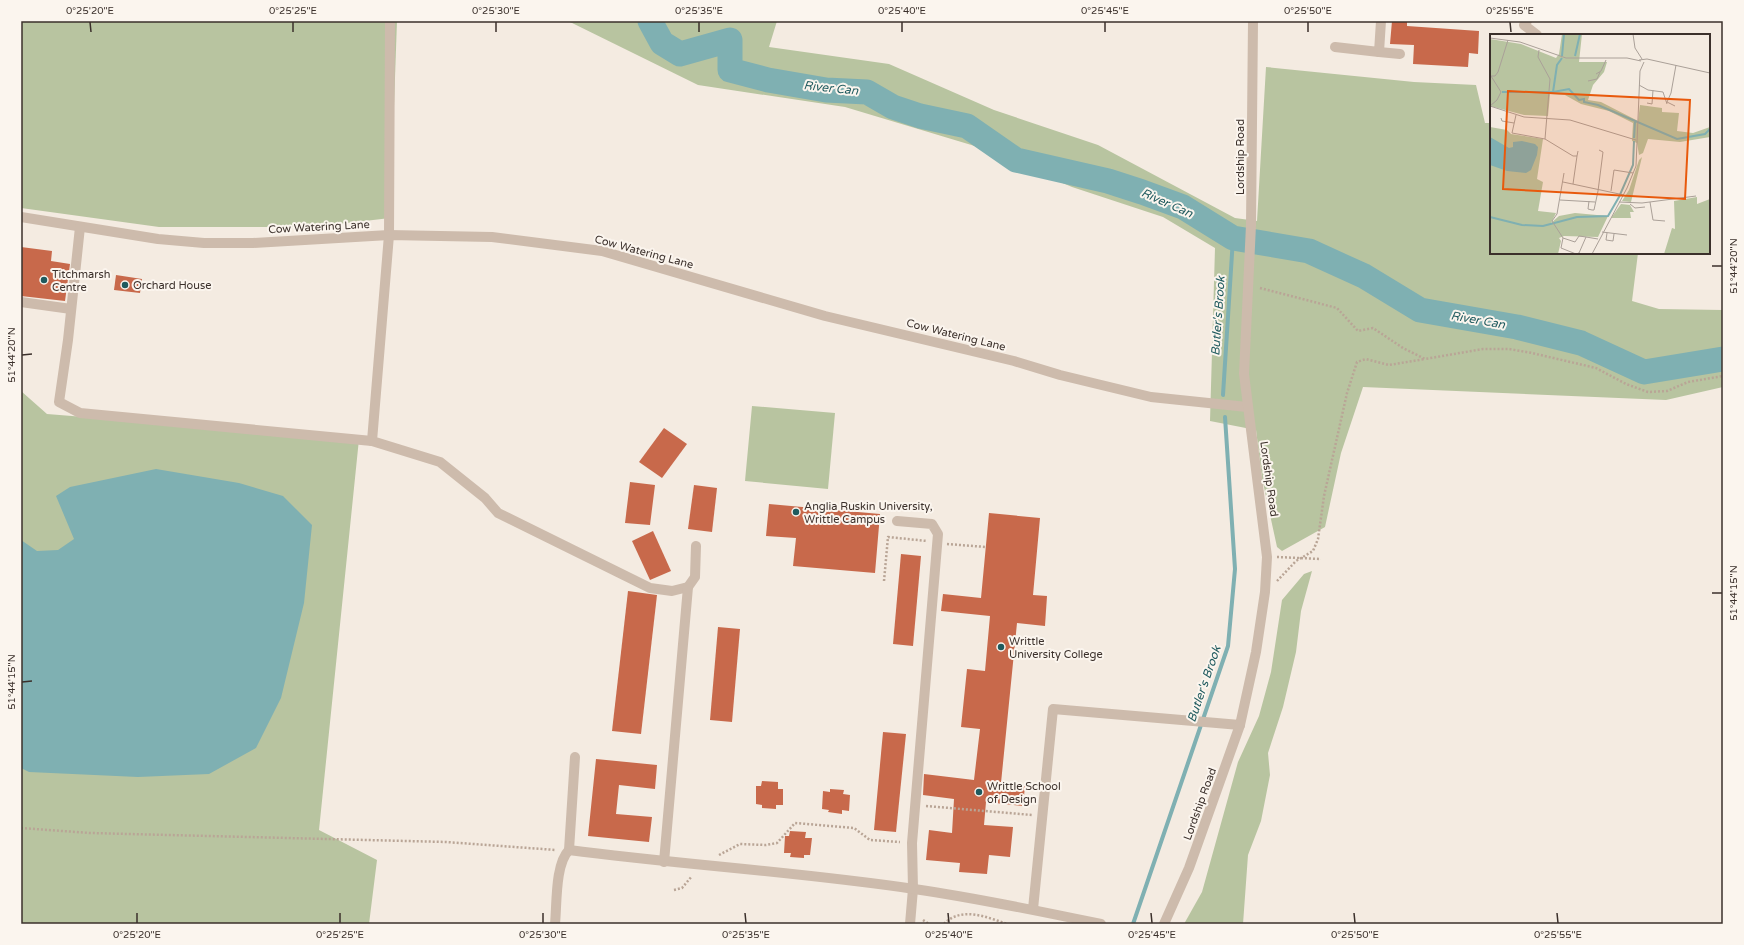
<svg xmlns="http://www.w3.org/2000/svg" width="1744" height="945" font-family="'Varela Round',sans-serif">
<rect width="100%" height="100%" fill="#f4ebe1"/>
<g fill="#b8c4a0">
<path d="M21,21h376l-7,197 -76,9h-155l-138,-19z"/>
<path d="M568,21h209l-8,26 120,17 105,46 104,35 137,73 22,3 9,-154 148,15 62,3 9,38h6v130h147l-6,48 27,8 64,1v77l-57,13 -303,-13 -22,66 -16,74 -43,24 -5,-4 -15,-69 -6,-48 -46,-9 5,-173 -52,-31 -91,-30 -94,-40 -133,-40 -147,-22z"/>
<path d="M21,391l26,23 312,25 -40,391 58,30 -8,64h-348z"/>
<path d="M752,406l83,7 -7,76 -83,-8z"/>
<path d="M1312,571l-11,40 -5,41 -13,55 -15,46 2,22 -9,46 -13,34 -5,69h-59l18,-32 36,-130 21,-46 12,-44 11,-72 22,-26z"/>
</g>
<path fill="#7fb0b2" d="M156,469l83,14 44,13 29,29 -8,78 -23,95 -25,50 -47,26 -71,3 -109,-5 -8,-4v-228l16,11 21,-1 16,-11 -18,-43 14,-9z"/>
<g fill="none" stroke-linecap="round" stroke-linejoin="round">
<g stroke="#7fb0b2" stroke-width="4">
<path d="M1223,395l10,-157"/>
<path d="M1133,924l95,-278 7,-77 -10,-152"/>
</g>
<path stroke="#7fb0b2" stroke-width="25" d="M650,21l12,22 18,11 50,-14v30l38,10 58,10 41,2 26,15 27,9 47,10 49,34 92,21 34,11 41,15 50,31 76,13 55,25 56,34 97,17 64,16 63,29 79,-13"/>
</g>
<g fill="#c8694b">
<path d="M1392,21h15v5l72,5 -1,23 -9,-1 -1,14 -55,-3 1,-19 -24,-1z"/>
<path d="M21,247l31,4 -1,10 19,3 -5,37 -44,-5z"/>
<path d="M116,275l26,4 -2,14 -26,-3z"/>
<path d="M664,428l23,16 -25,34 -23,-16z"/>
<path d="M630,482l25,3 -5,40 -25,-2z"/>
<path d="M694,485l23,3 -5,44 -24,-3z"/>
<path d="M769,504l111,10 -5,59 -82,-7 3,-28 -30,-2z"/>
<path d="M989,513l51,5 -7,77 14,1 -2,30 -28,-3 -16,160 24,3 -2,20 -37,-4 -2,23 29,2 -3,30 -21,-2 -2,19 -28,-2 1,-9 -34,-3 3,-30 23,3 2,-34 -31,-4 1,-21 50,6 6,-51 -19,-2 6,-58 18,2 5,-55 -49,-5 2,-17 38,4z"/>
<path d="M653,531l18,40 -21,9 -18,-39z"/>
<path d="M901,554l20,2 -8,90 -20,-2z"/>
<path d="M628,591l29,4 -16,139 -29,-3z"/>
<path d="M718,627l22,2 -8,93 -22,-2z"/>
<path d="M883,732l23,2 -10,98 -22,-2z"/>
<path d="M596,759l61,6 -2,24 -36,-4 -3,29 36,3 -3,25 -61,-6z"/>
<path d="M762,781l16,1v7h5v16h-7v4l-14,-1v-3l-6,-1v-18h5z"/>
<path d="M830,789l14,1 -1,4 7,1 -1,16 -7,-1v4l-14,-2 1,-2 -7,-1 1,-18 7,1z"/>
<path d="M790,831l16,1 -1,6h7l-2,17h-6v3l-14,-1 1,-4h-7l1,-17h4z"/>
</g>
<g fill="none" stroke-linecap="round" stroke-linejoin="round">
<g stroke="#b9a596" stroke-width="2.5" stroke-dasharray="2 2" stroke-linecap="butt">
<path d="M1260,288l77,20 21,23 15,-3 30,20 22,11 58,-10h26l23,4 64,15 30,16 22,8 19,-1 21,-9 35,-6"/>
<path d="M947,544l39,3"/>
<path d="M1277,557l44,2"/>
<path d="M884,581l4,-44 39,4"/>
<path d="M1277,581l19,-20 17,-10 5,-12 6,-43 23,-103 10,-31 9,-3 23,6 36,-6"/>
<path d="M926,806l106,9"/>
<path d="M21,828l69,5 356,9 110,8"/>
<path d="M719,855l21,-11 26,1 11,-2 18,-20 59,5 16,12 30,2"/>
<path d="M674,890l8,-2 10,-12"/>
<path d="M923,920l6,4"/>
<path d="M944,924c17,-18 43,-7 63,0"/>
</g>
<g stroke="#cdbbac" stroke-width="10">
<path d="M390,21l-1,214 -17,206 68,21 45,36 13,15 152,75 22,3 16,-4 7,-10 1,-31"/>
<path d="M1527,21l-3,4 13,10"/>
<path d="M1335,47l44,5 2,-31"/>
<path d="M1379,52l21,2"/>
<path d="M21,217l137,22 46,4h49l136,-8 103,2 110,14 223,65 189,45 46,14 91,22 96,10"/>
<path d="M80,227l-12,113 -9,62 21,11 292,28"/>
<path d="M21,302l50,7"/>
<path d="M897,521l35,3 6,10 -26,309 1,46 -3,35"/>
<path d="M569,850c115,15 231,22 345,39 63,9 125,22 187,35"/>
<path d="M664,862l24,-275"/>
<path d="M1033,909l20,-200 187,16"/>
<path d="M555,924c2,-20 0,-60 14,-74l6,-93"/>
<path d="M1164,924l25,-56 51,-143 16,-73 9,-60 2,-35 -23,-183 7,-149 2,-204"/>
</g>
</g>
<path fill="none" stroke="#3b302b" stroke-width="1.5" d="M90,22l1,10M293,22v10M496,22v10M699,22v10M902,22v10M1105,22v10M1308,22v10M1510,22l1,10M1712,266h10M22,355l10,-1M1712,593h10M22,682l10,-1M137,913v10M340,913v10M543,913v10M745,913l1,10M948,913l1,10M1151,913l1,10M1354,913l1,10M1557,913l1,10"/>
<g fill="#1f5a5e" stroke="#fbf5ee" stroke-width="1.5">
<circle cx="44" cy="280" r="4"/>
<circle cx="125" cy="285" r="4"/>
<circle cx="796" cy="512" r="4"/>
<circle cx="1001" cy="647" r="4"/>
<circle cx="979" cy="792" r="4"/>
</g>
<g text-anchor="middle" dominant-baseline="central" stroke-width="4" stroke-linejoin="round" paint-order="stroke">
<g font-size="11" fill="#3b302b" stroke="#fbf5ee">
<text transform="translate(1240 157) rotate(-90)">Lordship Road</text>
<text transform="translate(319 227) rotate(-3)">Cow Watering Lane</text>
<text transform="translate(644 252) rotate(15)">Cow Watering Lane</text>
<text transform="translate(956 335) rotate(14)">Cow Watering Lane</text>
<text transform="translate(1269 479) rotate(82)">Lordship Road</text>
<text transform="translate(1200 804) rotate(-70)">Lordship Road</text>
</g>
<g font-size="11" fill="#3b302b" stroke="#fbf5ee" text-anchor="start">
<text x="52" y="274">Titchmarsh<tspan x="52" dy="13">Centre</tspan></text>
<text x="133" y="285">Orchard House</text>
<text x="804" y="506">Anglia Ruskin University,<tspan x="804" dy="13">Writtle Campus</tspan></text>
<text x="1009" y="641">Writtle<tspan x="1009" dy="13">University College</tspan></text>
<text x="987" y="786">Writtle School<tspan x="987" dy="13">of Design</tspan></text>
</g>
<g font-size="12" font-style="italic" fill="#1f5a5e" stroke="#fbf5ee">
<text transform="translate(831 88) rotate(6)">River Can</text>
<text transform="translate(1167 203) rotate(24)">River Can</text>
<text transform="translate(1218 316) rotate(-86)">Butler's Brook</text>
<text transform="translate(1478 320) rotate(10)">River Can</text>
<text transform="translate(1204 684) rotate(-71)">Butler's Brook</text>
</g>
</g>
<g transform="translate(1490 34)">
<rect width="220" height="220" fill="#f4ebe1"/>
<path d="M72,0h20l-3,28h28l-3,10 -11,13 -5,15 13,2 37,19 2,-16 22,3v4l17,1 -2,18 16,2 17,-6v10l-30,5 -32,-3 -5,14 -4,2 -2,-12 -5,-2 1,-18 -24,-12 -28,-7 -16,-9 -15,-1 -2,22 -24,-1 -34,-9v-67l31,5 35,14 3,-4zM0,93l17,3 4,4 32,5 -6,40 6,3 -5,29 18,2 -5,10 8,-7 16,-3 33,3 -10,21 -34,-1 -5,2 2,3 -3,13h-68zM152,123l-11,45 -9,-1 7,-11 10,-30zM207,163v7l13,-5v55h-46l8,-26 3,1 -1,-28zM131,170l9,1 4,7h-4l1,6h-20z" fill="#b8c4a0"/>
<path d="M0,103l19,11 4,-1v-5l9,-1 13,3 3,3 -1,8 -6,15 -5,3 -19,-2 -17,-6z" fill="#7fb0b2"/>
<path fill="none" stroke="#7fb0b2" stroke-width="2" d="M72,22l2,-22M85,22l5,-22M72,24l-5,7 -4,27 16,-3 10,11 5,-1v3l14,3 79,34 28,-5 5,-5M12,58h51M144,104l1,-16M0,183l32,8 21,1 34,-9 31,-1 11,-19 14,-32 1,-24"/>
<path fill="none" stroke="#aaa098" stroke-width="1" d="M143,0l2,14 7,11M0,4l30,4 46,16h61l14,3M49,16l-1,7 12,22 -5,60 28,17h4l1,-5M149,26l8,-1 63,14M106,40l5,-3 5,-11M0,42h5l3,-4 10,-32M98,47l9,-2 3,-7M149,51l9,5 15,2 4,12M157,69l5,1 1,-14M0,72l34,11 46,3 66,20M0,72l7,-6 4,-8 -10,-16M185,72l-8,-4 4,-9 5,-28M26,81l-4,18 33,6M11,84l1,3 12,2M74,139l-7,41 -5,7 11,17 12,4 4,-6 7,1M73,148l61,13M83,150l4,-28M121,157l3,-21 19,3M70,166l35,2M99,167l-1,8 4,1M129,168l23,1 54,-7M160,168l3,18 12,1M140,170l5,4 10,-1M102,176h2l4,-19 5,-39 -4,-2M112,198l25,3M117,199l-1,7 7,1 1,-7M73,204l-2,10 15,6 3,-1 7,-16 12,2M102,220l35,-66 9,-22 4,-95 4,-9"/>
<path fill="#e8590c" fill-opacity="0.15" stroke="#e8590c" stroke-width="2" d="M18,57l182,9 -5,99 -182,-10z"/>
<rect width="220" height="220" fill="none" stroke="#3b302b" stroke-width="2"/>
</g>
<rect width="1744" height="945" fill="none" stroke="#fbf5ee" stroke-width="44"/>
<rect x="22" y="22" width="1700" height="901" fill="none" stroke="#3b302b" stroke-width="1.5"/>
<g font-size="10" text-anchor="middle" fill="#3b302b">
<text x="90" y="14">0°25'20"E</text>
<text x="293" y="14">0°25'25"E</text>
<text x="496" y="14">0°25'30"E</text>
<text x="699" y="14">0°25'35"E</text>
<text x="902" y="14">0°25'40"E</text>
<text x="1105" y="14">0°25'45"E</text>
<text x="1308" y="14">0°25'50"E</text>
<text x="1510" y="14">0°25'55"E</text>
<text transform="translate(1733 266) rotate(-90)" y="4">51°44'20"N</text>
<text transform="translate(11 355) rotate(-90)" y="4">51°44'20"N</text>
<text transform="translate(1733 593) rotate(-90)" y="4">51°44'15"N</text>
<text transform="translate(11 682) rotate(-90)" y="4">51°44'15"N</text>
<text x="137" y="938">0°25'20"E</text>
<text x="340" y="938">0°25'25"E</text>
<text x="543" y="938">0°25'30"E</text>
<text x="746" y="938">0°25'35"E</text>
<text x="949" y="938">0°25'40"E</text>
<text x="1152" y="938">0°25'45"E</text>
<text x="1355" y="938">0°25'50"E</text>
<text x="1558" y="938">0°25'55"E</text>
</g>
</svg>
